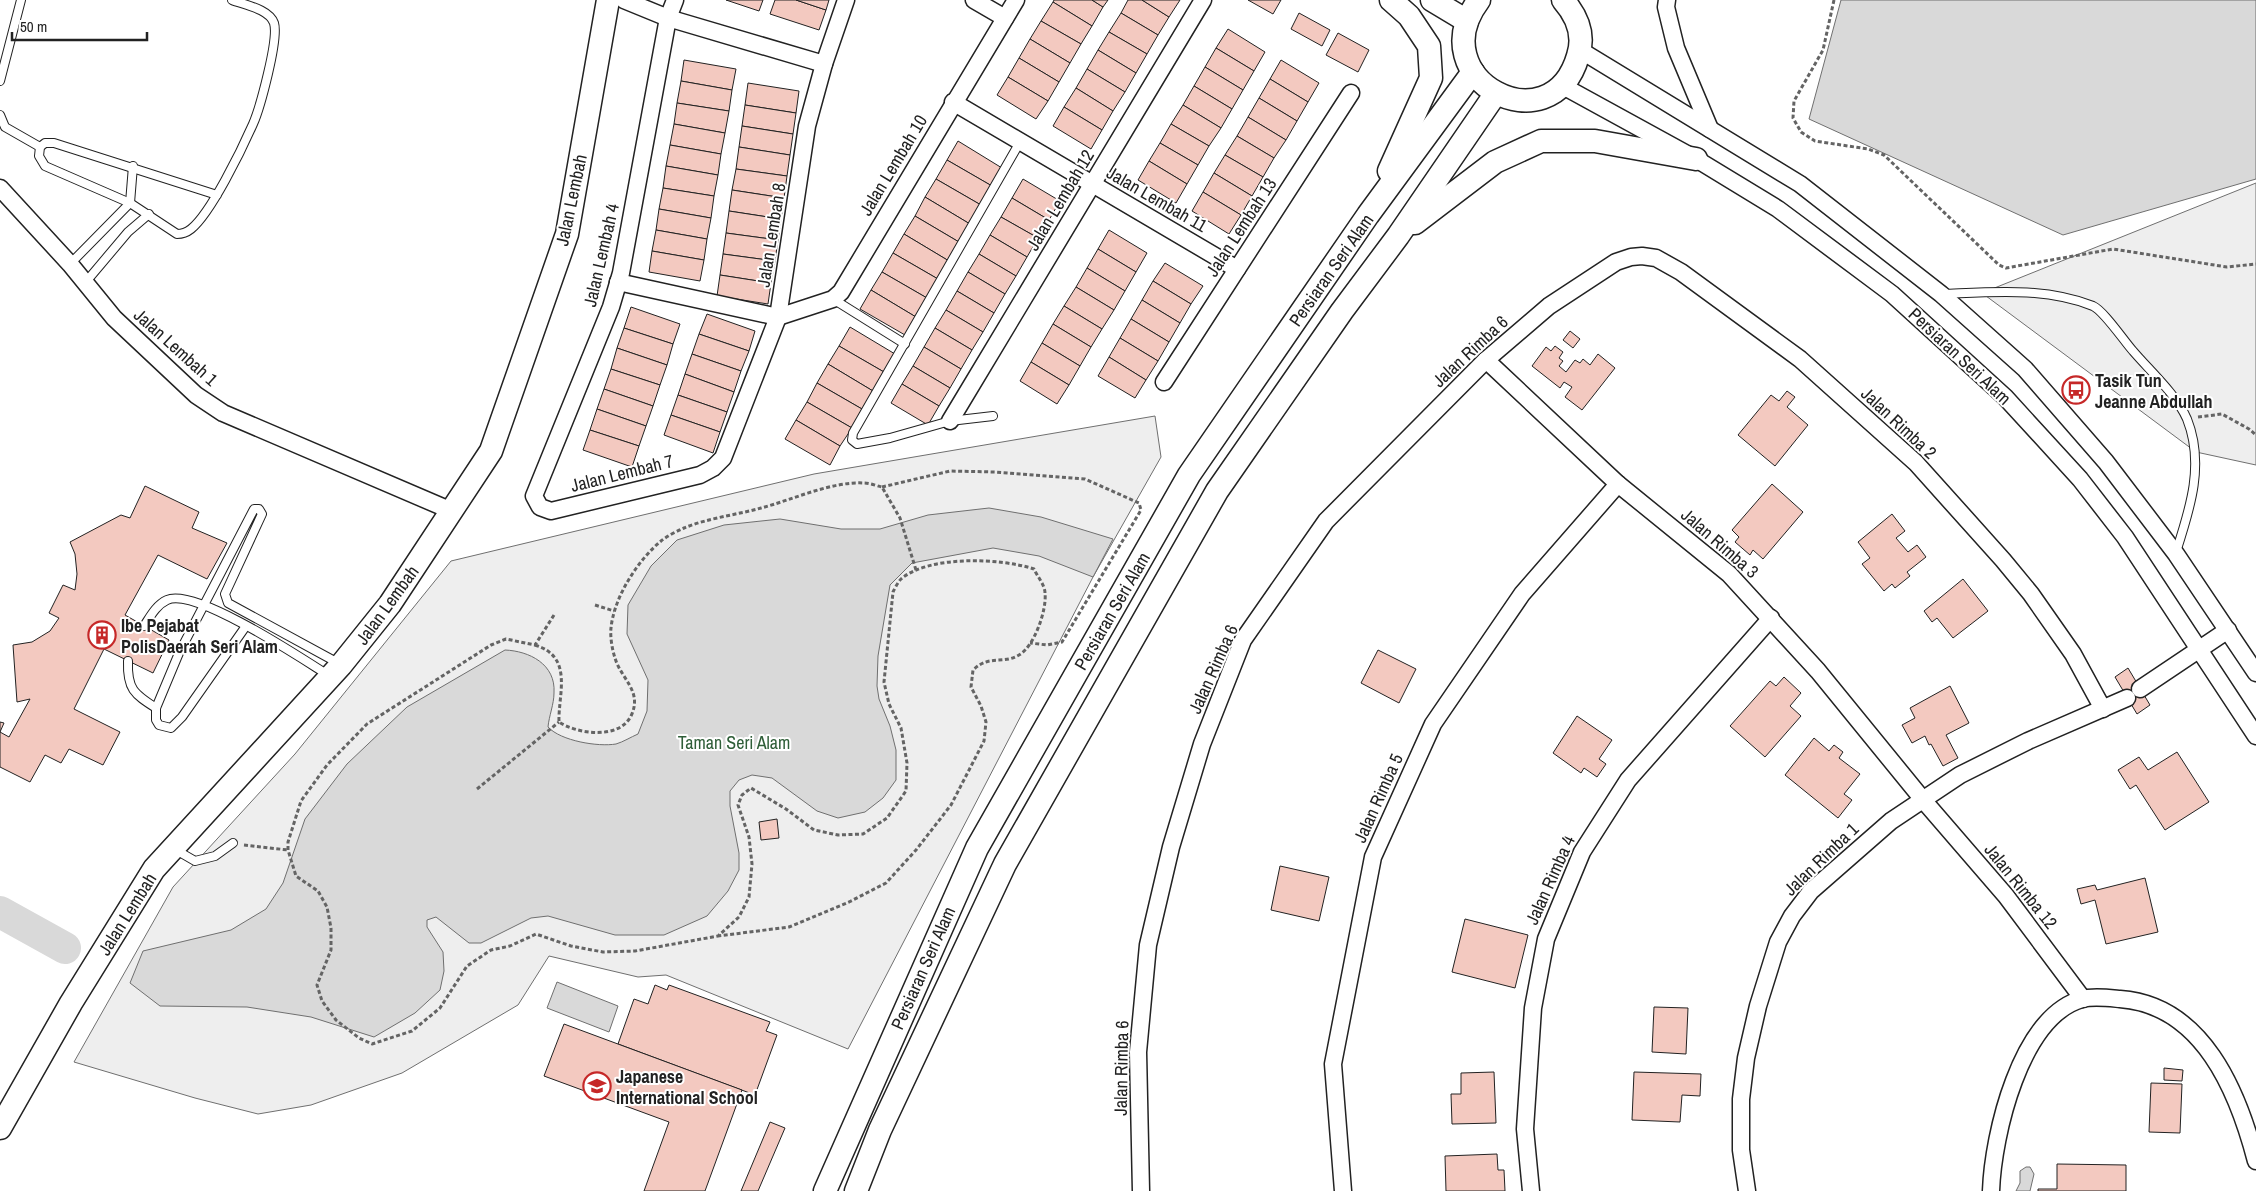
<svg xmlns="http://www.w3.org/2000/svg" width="2256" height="1191" font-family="'Archivo Narrow',sans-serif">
<rect width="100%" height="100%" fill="#fff"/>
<g fill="#eee" stroke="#6f6f6f">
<path d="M2256,183v282l-60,-13 -214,-159z"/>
<path d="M1155,416l6,41 -68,120 -245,472 -182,-74 -28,2 -89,-21 -31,49 -116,68 -91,32 -53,9 -63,-16 -121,-36 99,-175 122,-133 156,-193 363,-87z"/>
</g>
<g fill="#d9d9d9" stroke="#6f6f6f">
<path d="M1841,0h415v179l-193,56 -254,-116z"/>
<path d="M989,508l52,9 72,22 -20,38 -54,-21 -46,-8 -81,15 -22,22 -12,71 -1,30 2,13 11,27 6,24v30l-13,18 -18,14 -27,6 -21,-7 -45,-33 -20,-3 -13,5 -9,11v15l9,47v17l-11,21 -21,25 -43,19h-49l-67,-19 -17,2 -50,25h-12l-33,-26 -9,3v7l16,25 1,19 -4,19 -25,23 -41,24 -63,-20 -64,-10 -87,-1 -30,-23 13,-32 88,-21 35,-21 17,-26 22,-64 42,-55 60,-57 98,-57c24,1 51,14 49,43 0,11 -5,23 -6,34 13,14 50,20 68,17 7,-2 15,-7 22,-10l9,-23 1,-31 -21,-46 1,-29 23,-39 26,-26 47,-15 56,-6 61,10h39l48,-14z"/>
<path d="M557,982l61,24 -9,26 -62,-24z"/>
<path d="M2026,1167h4l4,7 -4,17h-14l4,-8v-12z"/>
</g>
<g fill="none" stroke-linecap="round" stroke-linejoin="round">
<path stroke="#d9d9d9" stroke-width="32" d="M0,912l65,36"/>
</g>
<g fill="#f3c9c0" stroke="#222">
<path d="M726,0h37l-4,11z"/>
<path d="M775,0h21l30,10 -7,20 -49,-16z"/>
<path d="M796,0h33l-3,10z"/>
<path d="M1054,0h38l11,7 -11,19 -39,-24z"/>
<path d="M1092,0h16l-5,7z"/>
<path d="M1128,0h14l27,17 -11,18 -37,-22z"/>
<path d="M1142,0h38l-11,17z"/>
<path d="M1248,0h33l-8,14z"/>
<path d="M1053,2l39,24 -11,18 -40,-23z"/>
<path d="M1121,13l37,22 -11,19 -38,-22z"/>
<path d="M1299,13l31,17 -8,16 -31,-17z"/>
<path d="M1041,21l40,23 -11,19 -40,-24z"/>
<path d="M1228,29l37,23 -11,19 -38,-23z"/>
<path d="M1109,32l38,22 -11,19 -38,-23z"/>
<path d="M1338,33l31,17 -11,22 -32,-17z"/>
<path d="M1030,39l40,24 -11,19 -40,-24z"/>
<path d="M1216,48l38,23 -11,19 -38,-23z"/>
<path d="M1098,50l38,23 -11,19 -38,-23z"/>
<path d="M1019,58l40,24 -11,19 -40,-24z"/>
<path d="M684,60l52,9 -4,21 -51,-9z"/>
<path d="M1281,60l38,23 -11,19 -38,-23z"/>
<path d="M1205,67l38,23 -11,19 -38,-23z"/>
<path d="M1087,69l38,23 -12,19 -37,-23z"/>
<path d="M1008,77l40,24 -12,18 -39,-24z"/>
<path d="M1270,79l38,23 -11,19 -38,-23z"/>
<path d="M681,81l51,9 -3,21 -52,-8z"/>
<path d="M748,83l51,8 -3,22 -51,-8z"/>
<path d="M1194,86l38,23 -11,19 -38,-23z"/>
<path d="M1076,88l37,23 -11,19 -38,-23z"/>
<path d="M1259,98l38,23 -11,19 -38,-23z"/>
<path d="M677,103l52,8 -4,22 -51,-9z"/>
<path d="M745,105l51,8 -3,21 -51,-8z"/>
<path d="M1183,105l38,23 -12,18 -38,-22z"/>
<path d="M1064,107l38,23 -11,19 -38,-23z"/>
<path d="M1248,117l38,23 -12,18 -37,-22z"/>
<path d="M674,124l51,9 -4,21 -51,-9z"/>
<path d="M1171,124l38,22 -11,19 -38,-22z"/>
<path d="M742,126l51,8 -3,21 -51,-8z"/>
<path d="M1237,136l37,22 -11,19 -38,-22z"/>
<path d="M958,141l44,27 -10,18 -45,-26z"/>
<path d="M1160,143l38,22 -11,19 -38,-23z"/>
<path d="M670,145l51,9 -3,21 -52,-9z"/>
<path d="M739,147l51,8 -3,21 -51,-7z"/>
<path d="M1225,155l38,22 -11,19 -38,-23z"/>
<path d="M947,160l45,26 -11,19 -45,-26z"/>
<path d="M1149,161l38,23 -11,19 -38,-23z"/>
<path d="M666,166l52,9 -4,21 -51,-8z"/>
<path d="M736,169l51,7 -3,22 -52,-8z"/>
<path d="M1214,173l38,23 -11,19 -38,-23z"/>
<path d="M936,179l45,26 -11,19 -45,-27z"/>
<path d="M1023,179l37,22 -11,19 -37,-22z"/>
<path d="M663,188l51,8 -3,22 -52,-9z"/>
<path d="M732,190l52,8 -3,21 -52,-8z"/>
<path d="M1203,192l38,23 -12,19 -37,-23z"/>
<path d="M925,197l45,27 -11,18 -44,-26z"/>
<path d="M1012,198l37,22 -11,18 -37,-21z"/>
<path d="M659,209l52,9 -4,21 -51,-9z"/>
<path d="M729,211l52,8 -3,21 -52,-7z"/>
<path d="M915,216l44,26 -10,19 -45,-27z"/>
<path d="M1001,217l37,21 -11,19 -37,-22z"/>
<path d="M656,230l51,9 -3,21 -52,-9z"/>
<path d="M1109,230l38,23 -11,19 -38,-23z"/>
<path d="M726,233l52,7 -3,21 -52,-7z"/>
<path d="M904,234l45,27 -11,18 -45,-26z"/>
<path d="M990,235l37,22 -11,19 -37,-22z"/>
<path d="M1098,249l38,23 -11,19 -38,-23z"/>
<path d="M652,251l52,9 -4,21 -51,-9z"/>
<path d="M893,253l45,26 -11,19 -45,-26z"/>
<path d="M723,254l52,7 -4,22 -51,-8z"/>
<path d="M979,254l37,22 -11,18 -37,-22z"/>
<path d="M1165,263l38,23 -12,18 -38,-23z"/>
<path d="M1087,268l38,23 -11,19 -38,-23z"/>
<path d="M882,272l45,26 -11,19 -45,-27z"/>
<path d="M968,272l37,22 -11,19 -37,-22z"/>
<path d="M720,275l51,8 -3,21 -51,-8z"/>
<path d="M1153,281l38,23 -11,19 -38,-23z"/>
<path d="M1076,287l38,23 -12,19 -38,-23z"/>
<path d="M871,290l45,27 -11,18 -45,-26z"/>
<path d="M957,291l37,22 -11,19 -37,-22z"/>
<path d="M1142,300l38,23 -11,19 -38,-23z"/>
<path d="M1064,306l38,23 -11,18 -38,-23z"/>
<path d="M631,307l49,17 -7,20 -49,-16z"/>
<path d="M946,310l37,22 -11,18 -37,-22z"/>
<path d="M707,314l48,17 -6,20 -50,-17z"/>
<path d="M1131,319l38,23 -11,19 -38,-23z"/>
<path d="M1053,324l38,23 -11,19 -38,-23z"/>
<path d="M850,327l45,27 -11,18 -45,-26z"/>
<path d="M624,328l49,16 -6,21 -50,-17z"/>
<path d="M935,328l37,22 -11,19 -37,-22z"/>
<path d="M1570,331l10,8 -7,9 -10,-8z"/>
<path d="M699,334l50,17 -8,20 -49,-17z"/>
<path d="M1120,338l38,23 -12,19 -37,-23z"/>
<path d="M1042,343l38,23 -11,19 -38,-23z"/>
<path d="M839,346l45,26 -11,19 -45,-27z"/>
<path d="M1555,346l8,6 -4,6 4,3 -4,5 7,6 9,-12 5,3 3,-4 7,6 8,-11 17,14 -33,42 -17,-13 7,-10 -8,-5 -4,6 -28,-22 14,-19 5,4z"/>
<path d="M924,347l37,22 -11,19 -37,-22z"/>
<path d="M617,348l50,17 -7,20 -49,-16z"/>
<path d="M692,354l49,17 -7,21 -49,-18z"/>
<path d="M1109,357l37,23 -11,18 -37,-22z"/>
<path d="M1031,362l38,23 -12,19 -37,-23z"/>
<path d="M828,364l45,27 -11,18 -45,-26z"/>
<path d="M913,366l37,22 -11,18 -37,-22z"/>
<path d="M611,369l49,16 -7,21 -49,-17z"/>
<path d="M685,374l49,18 -7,20 -49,-17z"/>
<path d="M817,383l45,26 -10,19 -45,-26z"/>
<path d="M902,384l37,22 -11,19 -37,-22z"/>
<path d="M604,389l49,17 -7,20 -49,-17z"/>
<path d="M1787,391l8,6 -8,10 21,18 -33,41 -37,-31 33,-40 8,6z"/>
<path d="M678,395l49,17 -7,20 -49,-17z"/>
<path d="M807,402l45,26 -12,18 -44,-26z"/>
<path d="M597,409l49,17 -7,20 -49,-16z"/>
<path d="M671,415l49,17 -7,21 -49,-18z"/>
<path d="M796,420l44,26 -10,19 -45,-26z"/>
<path d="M590,430l49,16 -7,21 -49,-17z"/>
<path d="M1772,484l31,28 -40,47 -10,-9 -3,5 -15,-13 4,-5 -7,-7z"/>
<path d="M145,486l54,26 -7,16 35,15 -20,36 -49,-24 -33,60 44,25 -16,33 -49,-24 -30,60 46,23 -17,33 -34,-16 -8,14 -16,-8 -15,27 -30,-15v-45l4,1 -4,9 9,5 21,-38 -13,3 -4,-57 19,-3 18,-11 9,-13 -10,-5 14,-28 12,5 2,-16 -2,-20 -5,-12 51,-27 9,3z"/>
<path d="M1892,514l13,17 -9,7 12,14 9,-7 9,12 -19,15 3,4 -15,12 -3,-4 -8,7 -22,-27 8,-6 -12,-16z"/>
<path d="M1963,579l25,32 -35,27 -16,-20 -5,4 -8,-11z"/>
<path d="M1378,650l38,19 -17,34 -38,-20z"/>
<path d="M2128,668l22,37 -13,9 -22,-37z"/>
<path d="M1784,677l17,16 -11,13 11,10 -36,41 -35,-31 40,-45 6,5z"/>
<path d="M1950,686l19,37 -23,12 12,23 -15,8 -12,-22 -2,1 -4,-9 -13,7 -10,-18 13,-7 -5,-10z"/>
<path d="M1577,716l35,24 -13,19 7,5 -9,13 -13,-9 -3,5 -28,-20z"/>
<path d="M1814,738l15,13 5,-6 9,7 -4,6 21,16 -16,20 8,6 -14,18 -53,-43z"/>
<path d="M2177,752l32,50 -44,28 -29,-45 -6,4 -12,-19 21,-13 9,13z"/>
<path d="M777,819l2,19 -18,2 -2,-18z"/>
<path d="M1280,866l49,11 -10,44 -48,-11z"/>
<path d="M2145,878l13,54 -52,12 -11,-44 -14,4 -4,-15 18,-4 2,5z"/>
<path d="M1465,919l63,16 -13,53 -63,-16z"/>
<path d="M655,985l12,5 2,-5 101,37 -4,9 11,4 -22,60 -137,-51 16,-45 14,5z"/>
<path d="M1654,1007l34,1 -2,46 -34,-2z"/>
<path d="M564,1024l178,66 -37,101h-61l25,-69 -125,-46z"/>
<path d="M2164,1068l19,2 -1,11 -18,-1z"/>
<path d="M1494,1072l2,51 -44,1 -1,-30h10v-21z"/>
<path d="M1634,1072l67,2 -1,22 -18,-1 -2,27 -48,-2z"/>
<path d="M2151,1083l31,1 -2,49 -31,-1z"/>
<path d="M770,1122l15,6 -27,63h-17z"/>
<path d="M1497,1154l1,16h6l1,21h-59l-1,-35z"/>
<path d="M2057,1164l69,1v26h-88v-2h19z"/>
</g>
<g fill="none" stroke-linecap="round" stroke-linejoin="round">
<g stroke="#222" stroke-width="10">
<g id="lane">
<path d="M0,81l21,-81"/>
<path d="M0,115l5,12 35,20"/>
<path d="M217,195l-163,-52h-9l-5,4 -1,9 6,10 85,37 47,31c6,0 9,-1 14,-5 20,-16 51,-80 62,-105 7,-16 26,-85 21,-101 -5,-14 -29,-18 -42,-23"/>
<path d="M70,264l60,-61 3,-37"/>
<path d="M85,283l43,-51 21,-18"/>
<path d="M1943,294c50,-2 102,-7 150,12 11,5 31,35 40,45 18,21 43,43 54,68 18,45 3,90 -11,133"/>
<path d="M833,299l72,45"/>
<path d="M993,416l-43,5 -60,17 -33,6 -5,-4 1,-7 167,-291"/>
<path d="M144,626c6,-9 12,-21 23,-26 28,-13 134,58 161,75"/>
<path d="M246,626l-64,91 -11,11 -12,-3 -3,-5v-12l23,-55 75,-144h5l3,5 -37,80 3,9 112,61"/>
<path d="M128,661c-1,28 6,33 28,47"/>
<path d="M176,850l19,11 20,-5 18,-13"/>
</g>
</g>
<g stroke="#222" stroke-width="19">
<g id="street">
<path d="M624,0l44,18 156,46"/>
<path d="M675,0l-7,18 -47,255 -10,34 -77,189 6,11 11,4 149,-36 13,-7 10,-10 55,-141 29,-191 17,-62 22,-64"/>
<path d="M974,0l31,18"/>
<path d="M1667,0l-1,7 10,41 34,81"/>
<path d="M1580,50l220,134 141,110 84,75 81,93 70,92 80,119"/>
<path d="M1561,85l135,74 82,50 114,85 113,103 75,82 45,58 131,199"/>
<path d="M953,102l284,167"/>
<path d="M0,188l70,76 44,54 82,77 27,18 229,98"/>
<path d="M618,282l160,35 55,-18 8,-7 175,-292"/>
<path d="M1486,360l132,124 111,90 89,97 106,130 82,95 77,103"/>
<path d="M1164,382l187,-289"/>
<path d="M950,421l253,-421"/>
<path d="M2140,689l88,-59"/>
<path d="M1141,1191l-3,-139 10,-107 23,-98 31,-103 41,-104 83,-119 160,-161 63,-54 67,-44 15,-5 11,-1 14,2 25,14 119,87 116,104 87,97 28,34 42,60 30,55"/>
<path d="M1343,1191l-10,-127 40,-207 60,-133 89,-130 96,-110"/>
<path d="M1531,1191l-6,-62 8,-121 13,-69 36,-87 46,-72 143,-162"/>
<path d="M1747,1191l-6,-41v-51l5,-41 12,-52 20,-64 14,-26 19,-25 80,-70 69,-46 68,-34 99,-43"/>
<path d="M1991,1191c2,-56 29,-174 91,-192 11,-3 27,-1 38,0 83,6 118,93 136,162"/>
</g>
</g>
<g stroke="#222" stroke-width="25">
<g id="secondary">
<path d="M1432,0l35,21"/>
<path d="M1479,0c-60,79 72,149 99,56 7,-21 -1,-40 -15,-56"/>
<path d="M1389,171l42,-93 -2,-32 -20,-30 -18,-16"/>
<path d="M1415,223l80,-61 46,-21h54l101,18"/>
<path d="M0,1128l71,-125 83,-134 187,-204 49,-61 101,-153 76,-217 41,-234"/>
<path d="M825,1191l152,-343 212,-373 179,-260 105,-143"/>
<path d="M856,1191l24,-61 125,-266 212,-373 125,-180 56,-75 98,-143"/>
</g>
</g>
<g stroke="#646464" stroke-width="3" stroke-dasharray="4 2.5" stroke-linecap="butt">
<path d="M1834,0l-11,50 -29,51 -1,17 8,14 14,9 53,8 16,6 115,110 7,3 107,-19 114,18 29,-3"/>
<path d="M2198,417l24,-3 27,15 7,6"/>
<path d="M882,487l68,-16 45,1 90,7 54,24 2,7 -79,132 -15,3 -17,-2"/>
<path d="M595,605l19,6"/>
<path d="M554,615l-19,30 -29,-6 -15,6 -124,79 -40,41 -26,36 -13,41v8l8,26 22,15 9,16 4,21v22l-14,35 5,16 14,19 23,18 13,6 40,-13 28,-23 27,-42 24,-16 19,-4 26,-12 35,12 32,6 32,-1 83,-15 21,-19 10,-20 3,-33 -3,-27 -11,-32 4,-10 9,-7 35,21 28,21 24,5 25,-1 24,-16 19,-27 1,-28 -6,-35 -12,-24 -5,-22 9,-90c2,-4 5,-10 8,-13 28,-24 100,-21 133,-10 3,7 11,16 11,24 2,17 -11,54 -26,62 -17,10 -29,-1 -46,15l-2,17 10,19 5,16 -2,19 -33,64 -35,45 -30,33 -37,19 -60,25 -71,9"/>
<path d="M535,645c39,12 23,49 24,77 18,12 60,18 72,-6 12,-25 -10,-37 -16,-58 -3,-9 -5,-22 -4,-30 3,-31 27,-68 50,-87 6,-5 16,-10 23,-13 24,-10 52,-13 77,-20 31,-8 71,-27 103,-25 6,0 13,3 18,4l18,31 16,52"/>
<path d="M477,789l82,-67"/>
<path d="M244,845l44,5"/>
</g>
<use href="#lane" stroke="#fff" stroke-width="8"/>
<use href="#street" stroke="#fff" stroke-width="16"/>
<use href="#secondary" stroke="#fff" stroke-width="22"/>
</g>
<defs>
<g id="bus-ring" transform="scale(1.4375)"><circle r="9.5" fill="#fff" stroke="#c62828" stroke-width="1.5"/><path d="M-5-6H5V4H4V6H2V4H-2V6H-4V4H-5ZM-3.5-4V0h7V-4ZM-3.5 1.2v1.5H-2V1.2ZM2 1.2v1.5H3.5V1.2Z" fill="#c62828"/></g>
<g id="building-ring" transform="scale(1.4375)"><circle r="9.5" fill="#fff" stroke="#c62828" stroke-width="1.5"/><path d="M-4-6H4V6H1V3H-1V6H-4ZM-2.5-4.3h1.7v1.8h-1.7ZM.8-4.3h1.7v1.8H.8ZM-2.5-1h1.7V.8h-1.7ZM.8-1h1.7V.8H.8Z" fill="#c62828"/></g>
<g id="school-ring" transform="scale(1.4375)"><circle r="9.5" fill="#fff" stroke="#c62828" stroke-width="1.5"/><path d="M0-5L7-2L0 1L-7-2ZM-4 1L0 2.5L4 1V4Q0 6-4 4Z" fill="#c62828"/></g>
</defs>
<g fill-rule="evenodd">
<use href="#bus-ring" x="2076" y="390"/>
<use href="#building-ring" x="102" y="635"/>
<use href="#school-ring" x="597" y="1086"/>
</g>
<g text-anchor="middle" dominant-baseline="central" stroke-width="4" stroke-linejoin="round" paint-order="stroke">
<g font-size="18" fill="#222" stroke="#fff">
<text transform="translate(893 165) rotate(-59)">Jalan Lembah 10</text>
<text transform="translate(1157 199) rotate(30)">Jalan Lembah 11</text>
<text transform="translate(571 200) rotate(-78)">Jalan Lembah</text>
<text transform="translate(1060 200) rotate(-59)">Jalan Lembah 12</text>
<text transform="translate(1241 227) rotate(-57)">Jalan Lembah 13</text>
<text transform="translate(771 235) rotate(-81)">Jalan Lembah 8</text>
<text transform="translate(601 255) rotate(-77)">Jalan Lembah 4</text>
<text transform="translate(1331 270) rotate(-55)">Persiaran Seri Alam</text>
<text transform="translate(176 347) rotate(42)">Jalan Lembah 1</text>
<text transform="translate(1470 351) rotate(-43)">Jalan Rimba 6</text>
<text transform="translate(1960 356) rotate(43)">Persiaran Seri Alam</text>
<text transform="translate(1899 423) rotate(43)">Jalan Rimba 2</text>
<text transform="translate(622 473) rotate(-14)">Jalan Lembah 7</text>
<text transform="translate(1720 543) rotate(41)">Jalan Rimba 3</text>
<text transform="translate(387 605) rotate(-54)">Jalan Lembah</text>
<text transform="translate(1112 611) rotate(-60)">Persiaran Seri Alam</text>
<text transform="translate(1213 669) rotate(-66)">Jalan Rimba 6</text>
<text transform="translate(1378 798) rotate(-66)">Jalan Rimba 5</text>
<text transform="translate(1821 859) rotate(-44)">Jalan Rimba 1</text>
<text transform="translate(1550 880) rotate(-66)">Jalan Rimba 4</text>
<text transform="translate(2021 886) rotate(51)">Jalan Rimba 12</text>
<text transform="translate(127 914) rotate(-58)">Jalan Lembah</text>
<text transform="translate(923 968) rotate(-66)">Persiaran Seri Alam</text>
<text transform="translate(1121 1068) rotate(-89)">Jalan Rimba 6</text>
</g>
<g font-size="18" font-weight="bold" fill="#222" stroke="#fff" text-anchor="start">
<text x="2095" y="380">Tasik Tun<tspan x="2095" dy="21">Jeanne Abdullah</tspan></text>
<text x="121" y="625">Ibe Pejabat<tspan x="121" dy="21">PolisDaerah Seri Alam</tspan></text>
<text x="616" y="1076">Japanese<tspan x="616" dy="21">International School</tspan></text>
</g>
<g font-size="18" fill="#2f5e38" stroke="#fff">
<text x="734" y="742">Taman Seri Alam</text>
</g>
</g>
<path d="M12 32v8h135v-8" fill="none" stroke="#222222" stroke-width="2.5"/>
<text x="20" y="32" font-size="15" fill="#222222" stroke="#ffffff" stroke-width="4" paint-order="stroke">50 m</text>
</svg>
